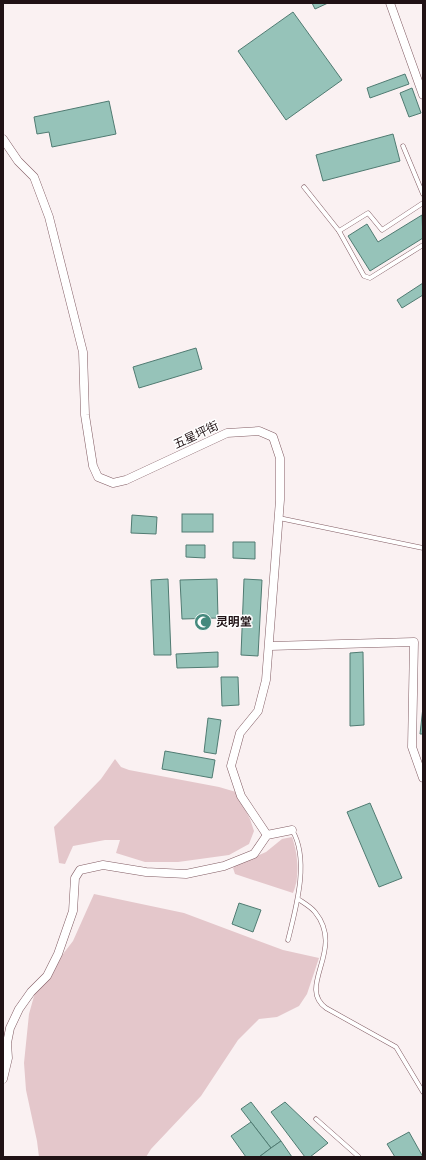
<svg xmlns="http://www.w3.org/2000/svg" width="426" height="1160" font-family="'Public Sans','Noto Sans SC',sans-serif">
<rect width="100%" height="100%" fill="#faf1f2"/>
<g fill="#e4c7cb">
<path d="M115,759l6,8 8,3 90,17 17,5 14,27 4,12 -5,13 -20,11 -51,7h-33l-29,-9 4,-13h-15l-32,6 -8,18 -6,-1 -5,-36 47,-48z"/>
<path d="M292,837c6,16 8,41 1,56l-58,-19 -2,-6 3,-3 30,-13 16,-13z"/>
<path d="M94,894l90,19 99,37 36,8 -12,36 -8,12 -22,11 -18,2 -21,21 -37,56 -50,53 -5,8h-107l-2,-16 -11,-51 -2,-27 5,-49 7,-25 37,-48z"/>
</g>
<g fill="#96c3b9" stroke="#507b72">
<path d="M312,3h16l-13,6z"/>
<path d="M293,12l49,68 -56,40 -48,-69z"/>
<path d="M405,74l4,10 -39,14 -3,-10z"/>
<path d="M412,88l9,25 -12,4 -9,-24z"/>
<path d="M109,101l7,33 -64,13 -3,-15 -12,2 -3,-17z"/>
<path d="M393,134l7,27 -77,20 -7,-26z"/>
<path d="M422,215l1,23 -53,33 -22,-35 19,-12 11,18z"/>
<path d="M423,283v12l-21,13 -5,-8z"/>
<path d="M196,348l6,21 -63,19 -6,-21z"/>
<rect x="182" y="514" width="31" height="18"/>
<path d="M132,515l25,2 -1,17 -25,-1z"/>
<path d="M233,542h22v17l-22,-1z"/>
<path d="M186,545h19v13l-19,-1z"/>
<path d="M168,579l3,76h-17l-3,-75z"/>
<path d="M217,579l1,39 -36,1 -2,-39z"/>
<path d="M244,579l18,1 -4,76 -17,-1z"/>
<path d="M218,652v15l-41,1 -1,-14z"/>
<path d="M363,652l1,73 -14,1v-73z"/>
<path d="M221,677h17l1,28 -17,1z"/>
<path d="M423,707v27h-3z"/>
<path d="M208,718l13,2 -5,34 -12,-2z"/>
<path d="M165,751l50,9 -3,18 -50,-9z"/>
<path d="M370,803l32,75 -23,9 -32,-75z"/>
<path d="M239,903l22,7 -8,22 -21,-8z"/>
<path d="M251,1102l30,39 -10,7 -30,-39z"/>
<path d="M285,1102l43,41 -18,14h-5l-34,-45z"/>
<path d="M251,1122l20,26 -12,9h-13l-15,-21z"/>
<path d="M409,1132l14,25h-28l-8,-13z"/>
<path d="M281,1141l11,16h-33l12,-9z"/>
</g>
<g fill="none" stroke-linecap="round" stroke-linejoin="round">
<g stroke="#825d64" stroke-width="5">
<g id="service">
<path d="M403,146l20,48"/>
<path d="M304,187l35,44 25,45 6,2 53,-33"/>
<path d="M339,231l29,-18 14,17 41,-27"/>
<path d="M279,518l144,30"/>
<path d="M298,899c6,4 13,8 17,13 31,38 -19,74 11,96l70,39 27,45"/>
<path d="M288,940c8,-32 22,-81 4,-110"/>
<path d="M316,1119l43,38"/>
</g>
</g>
<g stroke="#825d64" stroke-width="9">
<g id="minor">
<path d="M390,3l33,92"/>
<path d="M3,139l15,22 16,16 15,40 34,135 2,63 8,51 5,11 15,6 13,-3 101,-47 32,-2 14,6 7,21v42l-14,180 -8,31 -18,22 -9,33 10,30 26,39"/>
<path d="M270,646l144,-4 -2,105 11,31"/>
<path d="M3,1079l5,-21 -1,-15 3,-15 9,-19 12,-17 16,-16 11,-22 15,-43 2,-33 5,-8 23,-5 43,7 40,2 38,-8 30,-12 13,-19 25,-5"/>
</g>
</g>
<use href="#service" stroke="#fff" stroke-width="4"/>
<use href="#minor" stroke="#fff" stroke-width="8"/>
</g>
<defs>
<g id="mosque-disc" transform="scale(0.9)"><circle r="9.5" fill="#45897d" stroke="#fff"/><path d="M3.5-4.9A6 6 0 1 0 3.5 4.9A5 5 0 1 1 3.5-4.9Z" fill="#fff"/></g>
</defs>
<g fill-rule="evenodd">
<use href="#mosque-disc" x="203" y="622"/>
</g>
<g text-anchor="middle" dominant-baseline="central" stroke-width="3" stroke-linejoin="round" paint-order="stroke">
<g font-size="12" fill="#201215" stroke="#fff">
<text transform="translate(196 435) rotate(-25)">五星坪街</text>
</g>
<g font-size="12" font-weight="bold" fill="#201215" stroke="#fff" text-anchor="start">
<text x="216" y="622">灵明堂</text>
</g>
</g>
<rect width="426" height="1160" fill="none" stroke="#201215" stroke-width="8"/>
</svg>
